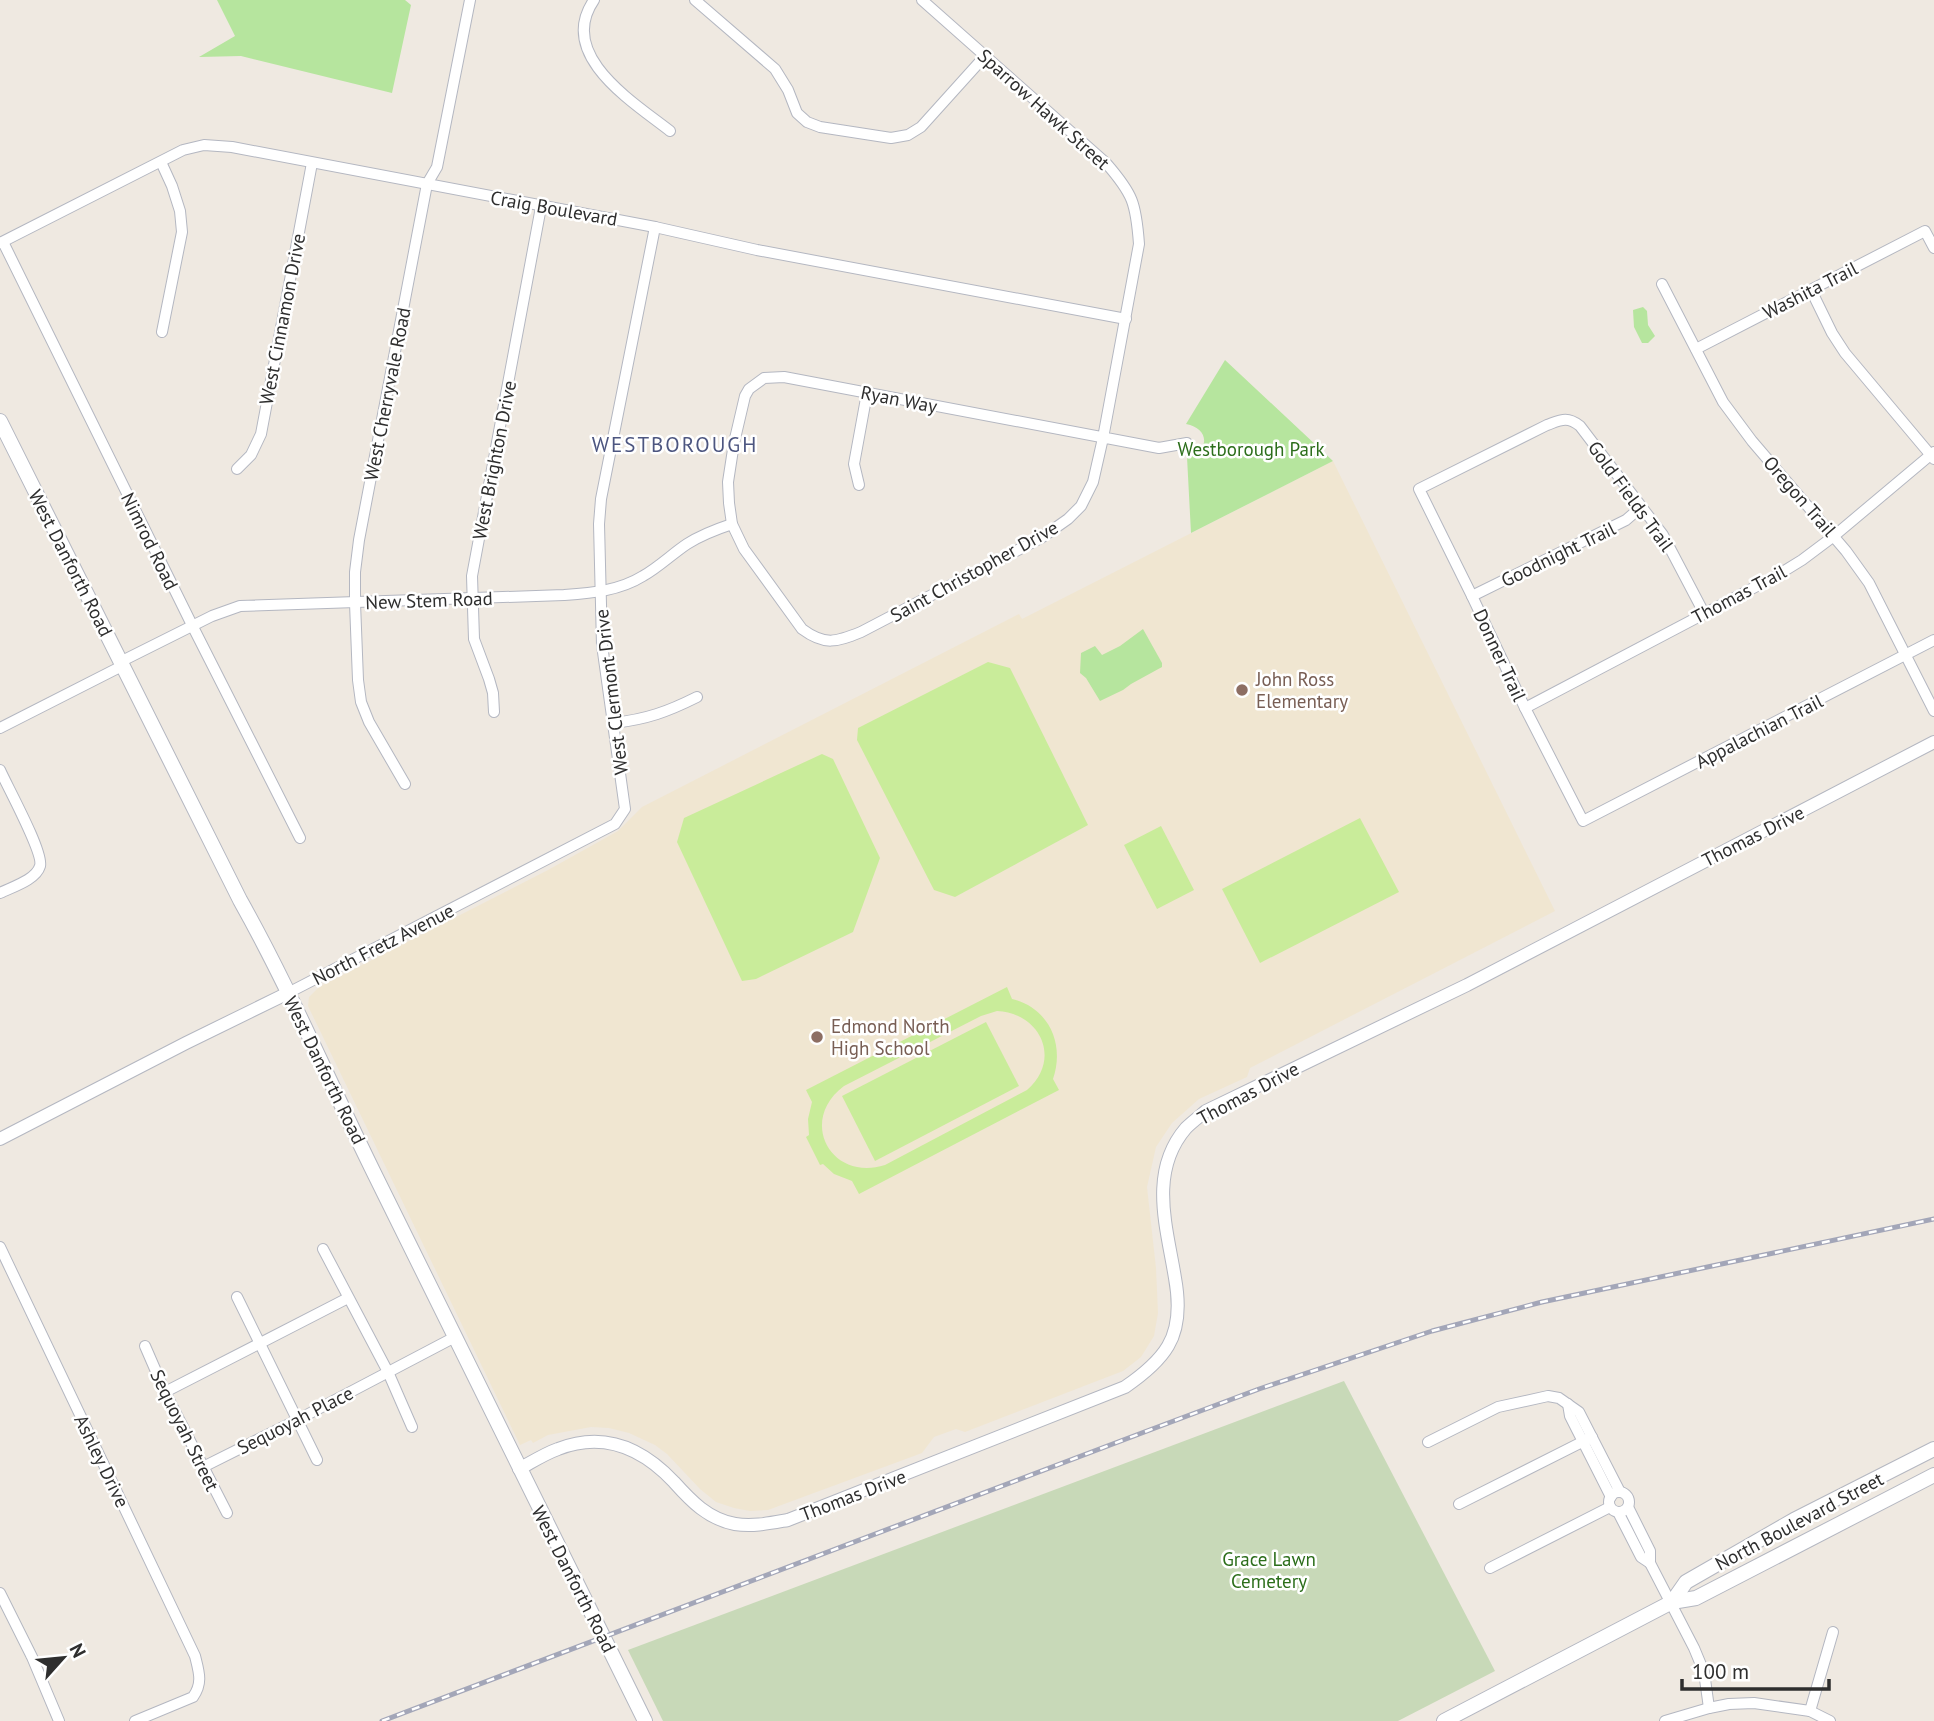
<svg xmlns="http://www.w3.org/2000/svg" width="1934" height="1721" font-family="'PT Sans',sans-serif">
<rect width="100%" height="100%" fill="#efe9e1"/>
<path fill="#f0e6d1" d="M1333,461l222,450 -305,157 -3,9 -48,22 -27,24 -16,24 -9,40 9,81 2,45 -4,23 -13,21 -18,14 -158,61 -9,-3 -22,8 -12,16 -154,57 -18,1 -16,-3 -18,-6 -16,-13 -33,-35 -12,-9 -26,-12 -20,-5 -18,-1 -43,8 -15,8 -2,-3 -11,5 -212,-439 1,-9 10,-10 229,-117 70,-39 24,-24 377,-193 3,5z"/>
<g fill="#b6e59e">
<path d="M217,0h188l6,5 -19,88 -151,-37 -42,1 36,-21z"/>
<path d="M1643,307l4,4 1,14 7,11 -7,7h-6l-8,-16 -1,-17z"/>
<path d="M1225,360l108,101 -142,72 -4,-76c24,-6 22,-29 -1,-33z"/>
<path d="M1143,629l19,34v4l-31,17 -8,6 -23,11 -14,-23 -6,-5 1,-20 14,-7 7,9 18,-9z"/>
</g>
<path fill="#c8d9b8" d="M1344,1381l151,290 -97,50h-735l-35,-71z"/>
<g fill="#c9ec9a" fill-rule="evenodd">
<path d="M988,662l22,6 78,157 -133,72 -21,-7 -77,-150 1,-12z"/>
<path d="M822,754l11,5 47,99 -27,74 -97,47 -14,2 -65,-139 7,-24z"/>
<path d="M1360,818l39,74 -139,71 -38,-74z"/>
<path d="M1161,826l33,64 -37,19 -33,-64z"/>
<path d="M1007,987l5,12c37,9 53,45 41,80l6,11 -200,104 -7,-13 -18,-7 -11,-10 -3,1 -14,-28 3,-2 -1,-16 4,-17 -6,-12zM997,1011c44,2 65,49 30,79l-142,75c-55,17 -87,-45 -41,-79l137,-70z"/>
<path d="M986,1022l33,64 -144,75 -33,-65z"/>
</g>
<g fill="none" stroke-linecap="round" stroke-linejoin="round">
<g stroke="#b4b7c1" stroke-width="12">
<g id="minor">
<path d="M594,0c-38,55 39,102 76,131"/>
<path d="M695,0l80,69 13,21 9,23 10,9 13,5 71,11 17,-3 13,-8 64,-71"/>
<path d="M922,0l184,163c27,31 30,40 33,81l-36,194 -10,44 -12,24 -13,13 -27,19 -180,94c-25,10 -36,14 -59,-3l-58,-80 -12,-25 -3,-21 -1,-21 6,-39 11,-47 4,-7 15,-11 20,-1 375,71 28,-5"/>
<path d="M161,162l11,24 8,25 2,21 -20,100"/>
<path d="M3,242l189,383 108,213"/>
<path d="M0,243l183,-93 21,-5 28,2 423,80 102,23 369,69"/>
<path d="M1662,284l61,118 29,39 94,110 23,32 65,128"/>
<path d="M1811,290l21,43 13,20 89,106"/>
<path d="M1696,349l229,-118 9,17"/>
<path d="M237,469l14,-14 10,-21 51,-271"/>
<path d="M859,485l-5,-21 13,-71"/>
<path d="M1472,596l154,-76 15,-13"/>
<path d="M1704,613l-41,-78 -83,-109c-13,-10 -19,-6 -33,-1l-128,64 53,107 53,112 58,113 351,-181"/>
<path d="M120,662l92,-46 28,-10 324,-11c27,-2 55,-4 79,-19 16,-9 29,-22 44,-32 14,-9 30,-15 45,-20"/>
<path d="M1525,708l251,-132 26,-16 32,-24 100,-84"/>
<path d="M494,712l-1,-19 -4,-14 -15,-40 -2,-63 69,-369"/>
<path d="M614,723c33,-4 53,-11 83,-26"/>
<path d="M0,728l122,-62"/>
<path d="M0,770c7,16 44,83 40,96 -4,14 -28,21 -40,27"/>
<path d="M405,784l-36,-62 -8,-20 -3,-22 -3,-77v-31l4,-32 68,-356 10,-17 33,-167"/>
<path d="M288,993l327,-169 10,-15 -23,-164 -3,-121 2,-25 54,-272"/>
<path d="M0,1247l195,409c4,16 8,27 -2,41l-58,24"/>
<path d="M323,1249l65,123 24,55"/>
<path d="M237,1297l80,163"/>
<path d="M145,1346l20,46 62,121"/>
<path d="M165,1392l183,-94"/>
<path d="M1568,1404l2,12 41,81"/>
<path d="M1428,1442l70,-35 50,-11 11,2 20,14 41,80"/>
<path d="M203,1467l94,-47 158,-83"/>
<circle cx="1619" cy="1502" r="10"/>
<path d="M1459,1504l133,-67"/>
<path d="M1628,1507l22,44v12l44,85 10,24 5,36"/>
<path d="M1618,1512l23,45 9,6"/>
<path d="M1490,1568l120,-61"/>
<path d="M0,1593l32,64 27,64"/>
<path d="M1810,1711l23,-79"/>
<path d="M1665,1721l44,-13 20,-4 25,-1 56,8 20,10"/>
</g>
</g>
<g stroke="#b4b7c1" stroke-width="14">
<g id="tertiary">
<path d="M0,1139l186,-96 102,-50"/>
<path d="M519,1469c13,-7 25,-15 39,-20 46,-18 84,-1 116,33 17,19 34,37 61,42 18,3 36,-1 53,-4l337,-133c16,-11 33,-24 43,-41 12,-20 11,-46 7,-68 -8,-50 -27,-106 11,-150 6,-6 14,-12 20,-17l261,-126 467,-243"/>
</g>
</g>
<g stroke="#b4b7c1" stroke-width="16">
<g id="secondary">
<path d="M0,421l240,479c50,89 90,184 135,275 90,183 179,365 270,546"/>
<path d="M1672,1602l14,-20 108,-62 140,-71"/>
<path d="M1444,1721l228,-119 24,-4 238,-123"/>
</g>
</g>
<use href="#minor" stroke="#fff" stroke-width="10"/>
<use href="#tertiary" stroke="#fff" stroke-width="12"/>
<use href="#secondary" stroke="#fff" stroke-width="14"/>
<g stroke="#a3a6b8" stroke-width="5">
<path id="rail" d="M382,1721l765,-290 112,-42 173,-58 110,-29 392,-83"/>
</g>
<use href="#rail" stroke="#fff" stroke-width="2.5" stroke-dasharray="8" stroke-linecap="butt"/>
</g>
<g fill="#8d6e63" stroke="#fff" stroke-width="2.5">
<circle cx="1242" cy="690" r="7"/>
<circle cx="817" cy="1037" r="7"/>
</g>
<g text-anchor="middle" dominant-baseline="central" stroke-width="5" stroke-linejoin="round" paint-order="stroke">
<g font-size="19" fill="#2e2e2e" stroke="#fff">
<text transform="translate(1044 109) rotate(42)">Sparrow Hawk Street</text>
<text transform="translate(554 208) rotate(10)">Craig Boulevard</text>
<text transform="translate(1810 290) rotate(-27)">Washita Trail</text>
<text transform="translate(282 319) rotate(-79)">West Cinnamon Drive</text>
<text transform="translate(387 394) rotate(-79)">West Cherryvale Road</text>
<text transform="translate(899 399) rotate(11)">Ryan Way</text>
<text transform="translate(494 460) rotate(-79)">West Brighton Drive</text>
<text transform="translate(1631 496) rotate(54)">Gold Fields Trail</text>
<text transform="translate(1800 496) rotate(49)">Oregon Trail</text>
<text transform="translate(150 541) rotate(64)">Nimrod Road</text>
<text transform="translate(1558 554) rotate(-26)">Goodnight Trail</text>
<text transform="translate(71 563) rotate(63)">West Danforth Road</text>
<text transform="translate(974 571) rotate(-29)">Saint Christopher Drive</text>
<text transform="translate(1739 594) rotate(-28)">Thomas Trail</text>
<text transform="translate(429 600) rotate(-2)">New Stem Road</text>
<text transform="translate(1500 655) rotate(65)">Donner Trail</text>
<text transform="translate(611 692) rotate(-97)">West Clermont Drive</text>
<text transform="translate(1759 731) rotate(-27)">Appalachian Trail</text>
<text transform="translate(1753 836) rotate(-27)">Thomas Drive</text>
<text transform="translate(383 944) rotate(-27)">North Fretz Avenue</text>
<text transform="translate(325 1070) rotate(64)">West Danforth Road</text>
<text transform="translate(1248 1093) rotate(-28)">Thomas Drive</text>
<text transform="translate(295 1420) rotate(-27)">Sequoyah Place</text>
<text transform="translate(185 1430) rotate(64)">Sequoyah Street</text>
<text transform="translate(102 1461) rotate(64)">Ashley Drive</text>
<text transform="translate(853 1495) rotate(-21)">Thomas Drive</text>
<text transform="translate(1799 1521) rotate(-28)">North Boulevard Street</text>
<text transform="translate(574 1579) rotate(63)">West Danforth Road</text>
</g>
<g font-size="19" fill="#2c6e1b" stroke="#fff">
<text x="1251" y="449">Westborough Park</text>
<text x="1269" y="1559">Grace Lawn<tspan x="1269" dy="22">Cemetery</tspan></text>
</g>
<g font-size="19" fill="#785e54" stroke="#fff" text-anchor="start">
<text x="1256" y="679">John Ross<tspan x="1256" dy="22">Elementary</tspan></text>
<text x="831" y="1026">Edmond North<tspan x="831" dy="22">High School</tspan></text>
</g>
<g font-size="21" letter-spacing="2" fill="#4d5680" stroke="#fff">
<text x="675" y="444">WESTBOROUGH</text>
</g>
</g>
<g transform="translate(63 1658) rotate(63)" stroke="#ffffff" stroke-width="5" paint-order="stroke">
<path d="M0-5L12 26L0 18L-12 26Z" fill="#2e2e2e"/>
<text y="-10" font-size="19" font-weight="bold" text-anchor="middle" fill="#2e2e2e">N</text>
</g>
<path d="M1682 1679v10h147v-10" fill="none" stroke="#2e2e2e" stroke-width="3.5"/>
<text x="1692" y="1679" font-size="21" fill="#2e2e2e" stroke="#ffffff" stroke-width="5" paint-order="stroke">100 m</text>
</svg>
